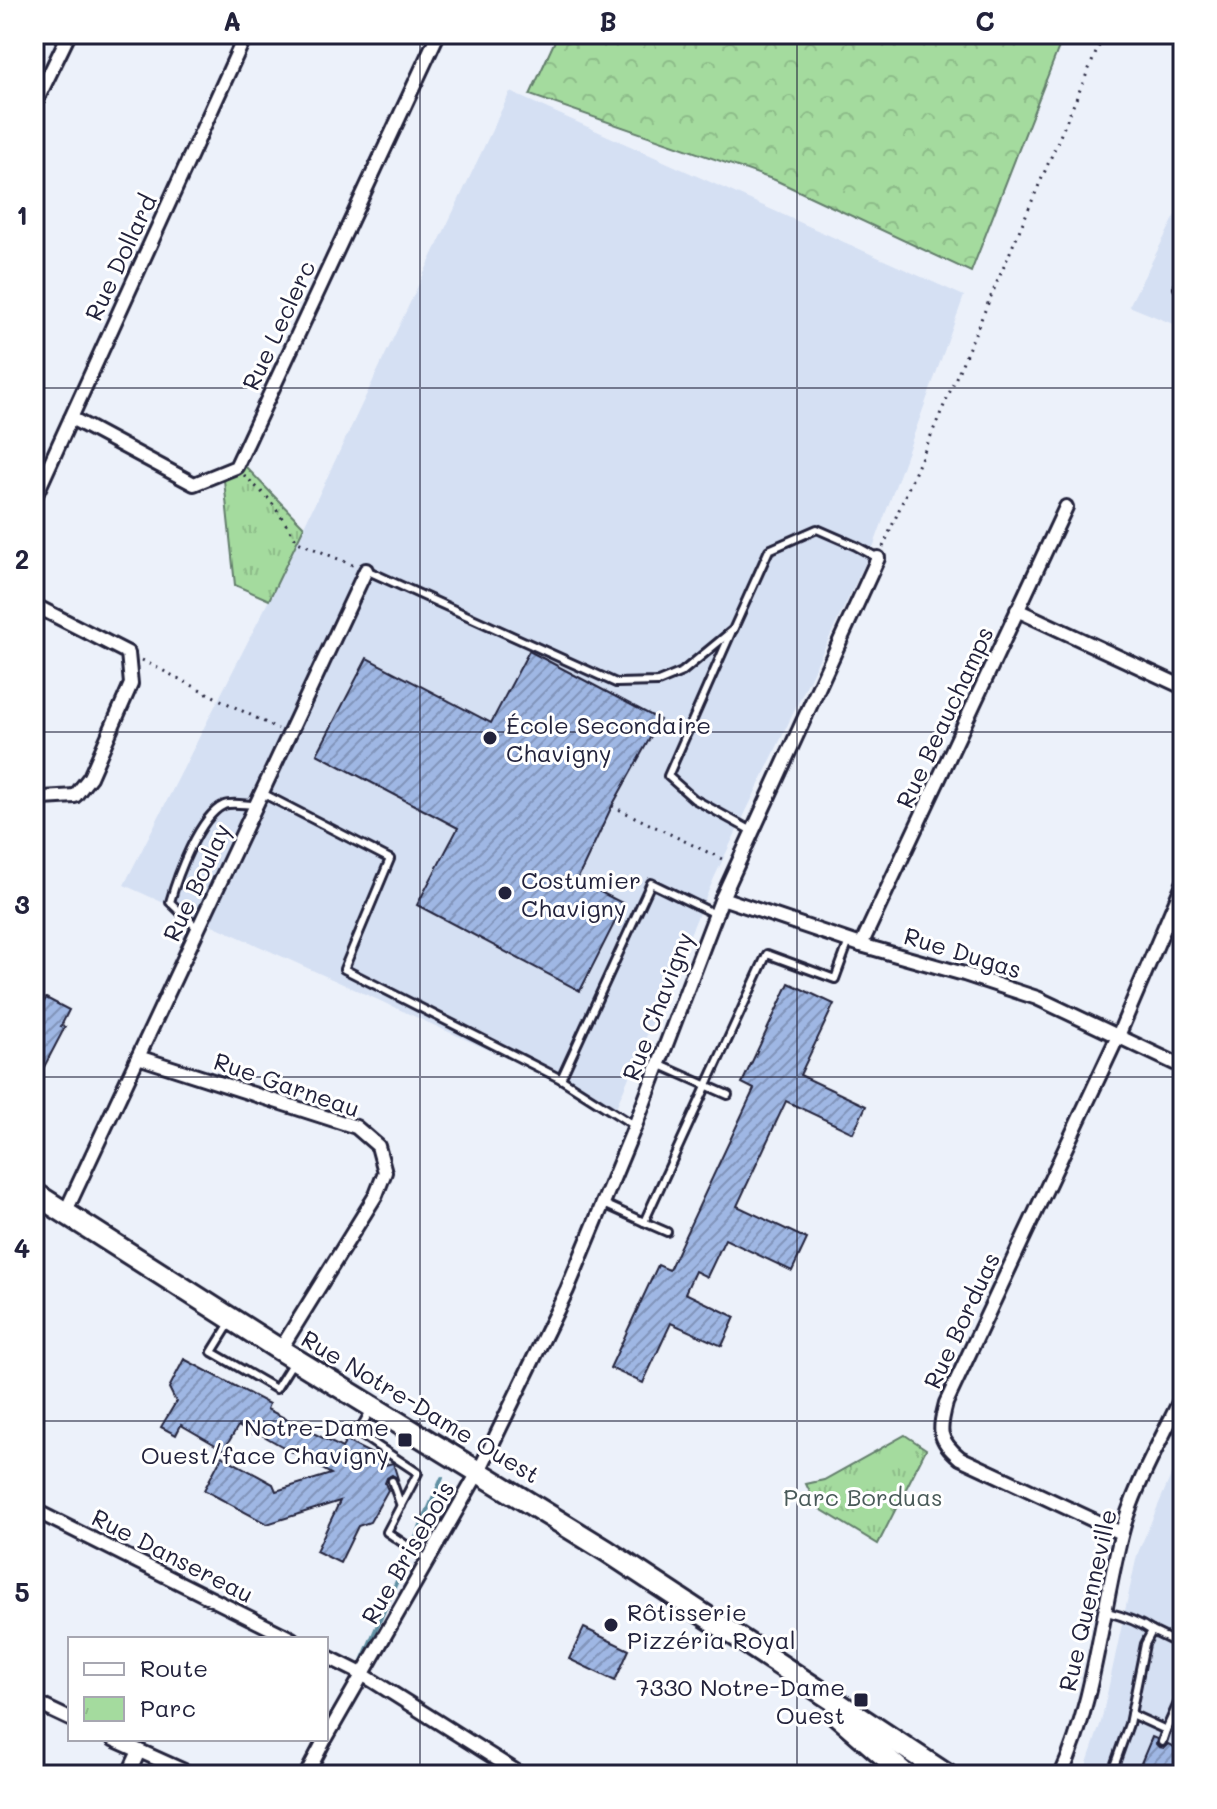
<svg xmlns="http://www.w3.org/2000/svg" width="1217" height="1809" font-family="Mali,sans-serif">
<defs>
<pattern id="forest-crowns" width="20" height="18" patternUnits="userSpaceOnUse" patternTransform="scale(2)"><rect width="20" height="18" fill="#a4db9e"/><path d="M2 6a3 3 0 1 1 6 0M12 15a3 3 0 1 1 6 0" fill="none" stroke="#8dbc89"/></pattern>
<pattern id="park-tufts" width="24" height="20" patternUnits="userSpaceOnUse" patternTransform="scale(2)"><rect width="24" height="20" fill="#a4db9e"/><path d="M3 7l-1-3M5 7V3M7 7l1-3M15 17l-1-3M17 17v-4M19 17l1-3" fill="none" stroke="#8dbc89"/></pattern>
<pattern id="building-hatch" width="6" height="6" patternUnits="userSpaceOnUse" patternTransform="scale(2)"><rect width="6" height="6" fill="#9fb7e4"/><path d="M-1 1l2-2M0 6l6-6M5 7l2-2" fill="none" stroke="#8194ba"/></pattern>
</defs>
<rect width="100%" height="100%" fill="#ecf1fa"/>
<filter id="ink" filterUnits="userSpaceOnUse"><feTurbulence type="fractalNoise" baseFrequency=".0125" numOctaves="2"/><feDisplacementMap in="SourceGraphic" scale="16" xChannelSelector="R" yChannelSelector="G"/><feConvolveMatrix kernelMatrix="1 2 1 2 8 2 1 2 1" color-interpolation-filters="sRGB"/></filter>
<g filter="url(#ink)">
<g fill="#d5e0f3">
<path d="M510,92l454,204 -90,249 -159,331 -101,236 -70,-37 -420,-190 145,-285z"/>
<path d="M1183,201v127l-54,-22z"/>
<path d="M1183,1447v328h-100l18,-53 36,-167z"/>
</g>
<path fill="url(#forest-crowns)" stroke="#637e6c" stroke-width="2" d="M558,34h506l-93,238 -196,-92 -245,-85z"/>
<g fill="url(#park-tufts)" stroke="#637e6c" stroke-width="2">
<path d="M245,466l59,61 -35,73 -34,-15 -11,-105z"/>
<path d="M905,1435l21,14 -48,95 -61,-37 -11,-23 18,-4z"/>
</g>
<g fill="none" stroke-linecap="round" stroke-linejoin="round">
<path stroke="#6190a3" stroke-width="4" d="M358,1670l84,-192"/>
</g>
<g fill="url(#building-hatch)" stroke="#22223b" stroke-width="2">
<path d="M529,651l131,69 -48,86 -35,74 47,24 -44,87 -163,-86 41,-77 -141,-74 50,-96 124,65z"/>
<path d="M789,983l45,21 -34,71 66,31 -13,27 -67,-32 -49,105 70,33 -15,32 -67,-32 -18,38 -12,-6 -10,22 50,24 -13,29 -51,-23 -28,60 -33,-15 48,-103 11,5 85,-181 -12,-6z"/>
<path d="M46,998l23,12 -8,16 4,1 -31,59v-56l6,-11 -4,-2z"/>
<path d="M184,1359l85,45 -2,5 75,39 4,-7 32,16 3,9 12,-3 5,16 -6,-4 -5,3 -2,5 3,7 -18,32 -12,4 -18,37 -24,-12 24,-50 -73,23 -63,-34 18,-34 51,28 3,7 55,-17 -76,-43 -2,3 -15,-8 -14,24 -43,-25 -5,10 -15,-8 15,-25 -7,-14z"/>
<path d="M584,1628l45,22 -14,31 -46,-22z"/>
<path d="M1183,1726v49h-47l16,-38 5,2 -1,5 3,3 5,1 4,-4 6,3z"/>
</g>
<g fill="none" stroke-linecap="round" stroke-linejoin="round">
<g stroke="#22223b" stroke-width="12">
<g id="service">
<path d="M1183,277l-5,11 5,2"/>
<path d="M366,570l250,113 42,-1 24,-10 51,-42 36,-80 48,-21 39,17 22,12"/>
<path d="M731,633l-63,143 26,23 58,32"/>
<path d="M262,793l128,66 -46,110 217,110 74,47"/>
<path d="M198,929l-28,-27c7,-25 29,-86 54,-97 8,-3 22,0 31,0"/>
<path d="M658,1064l70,31"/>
<path d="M561,1079l90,-196 64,31"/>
<path d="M604,1204l40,18 123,-268 68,25 14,-38"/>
<path d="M644,1222l23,10"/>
<path d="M230,1323l-18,29 64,37 17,-27"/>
<path d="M371,1409l-13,24 60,40 -31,59 41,28"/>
<path d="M392,1481l9,25"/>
<path d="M1107,1612c16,4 31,9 45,19l-7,13 -16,80 -18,51"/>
<path d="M1152,1631l31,15"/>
<path d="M1131,1714l35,16 17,-38"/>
<path d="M1162,1742l4,-12"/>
</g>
</g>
<g stroke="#22223b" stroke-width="18">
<g id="minor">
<path d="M34,106l35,-72"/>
<path d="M71,418l123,66 42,-17 202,-433"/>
<path d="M34,499l212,-465"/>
<path d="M34,605l94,48 3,31 -41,93 -15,19 -32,2 -9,-5"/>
<path d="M1017,610l166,77"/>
<path d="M722,898l139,47 103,29 73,24 146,69"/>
<path d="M861,945l205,-438"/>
<path d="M138,1057l218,70 22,19 7,26 -9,23 -96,155"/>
<path d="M65,1213l301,-643"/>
<path d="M34,1512l2,-1 256,128"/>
<path d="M1121,1533l-161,-75c-23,-19 -21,-28 -14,-55l172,-367 65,-152"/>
<path d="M326,1656l36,18 160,101"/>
<path d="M34,1702l36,17"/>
<path d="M326,1738l153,-267 88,-181 68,-164 87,-228 156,-340"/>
<path d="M113,1739l80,36"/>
<path d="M128,1775l11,-24"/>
<path d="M306,1775l19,-36"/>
<path d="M1061,1775c34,-75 40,-160 60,-239 11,-46 42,-99 62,-142"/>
</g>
</g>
<g stroke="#22223b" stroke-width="26">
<g id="primary">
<path d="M34,1193l246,157 327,201 340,224"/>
<path d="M837,1715l69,60"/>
</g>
</g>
<g stroke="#22223b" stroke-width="3" stroke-dasharray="2 6" stroke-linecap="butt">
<path d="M244,475l26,25 28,42 57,24"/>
<path d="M883,547l221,-513"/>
<path d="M142,660l136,69"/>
<path d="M612,806l114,55"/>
</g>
<use href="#service" stroke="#fff" stroke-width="6"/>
<use href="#minor" stroke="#fff" stroke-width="12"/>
<use href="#primary" stroke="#fff" stroke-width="20"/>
</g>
</g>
<path fill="none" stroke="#22223b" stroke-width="2" stroke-opacity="0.55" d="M420,34v1741M797,34v1741M34,388h1149M34,732h1149M34,1077h1149M34,1421h1149"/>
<g fill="#22223b" stroke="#fff" stroke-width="3">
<circle cx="490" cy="738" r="8"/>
<circle cx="505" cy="893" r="8"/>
<rect x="397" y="1432" width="16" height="16" rx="4"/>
<circle cx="611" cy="1625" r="8"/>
<rect x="853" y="1692" width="16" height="16" rx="4"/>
</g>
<g text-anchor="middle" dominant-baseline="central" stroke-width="6" stroke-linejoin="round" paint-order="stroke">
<g font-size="24" fill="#22223b" stroke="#fff">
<text transform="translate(120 257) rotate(-65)">Rue Dollard</text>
<text transform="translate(278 325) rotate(-65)">Rue Leclerc</text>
<text transform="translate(944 717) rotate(-65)">Rue Beauchamps</text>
<text transform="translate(196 882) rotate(-65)">Rue Boulay</text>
<text transform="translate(963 952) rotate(17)">Rue Dugas</text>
<text transform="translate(657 1006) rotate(-69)">Rue Chavigny</text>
<text transform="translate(287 1084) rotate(19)">Rue Garneau</text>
<text transform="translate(961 1320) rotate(-65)">Rue Borduas</text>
<text transform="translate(421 1406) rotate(31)">Rue Notre-Dame Ouest</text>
<text transform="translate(407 1552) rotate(-60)">Rue Brisebois</text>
<text transform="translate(173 1555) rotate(27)">Rue Dansereau</text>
<text transform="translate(1087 1600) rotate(-77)">Rue Quenneville</text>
</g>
<g font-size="24" fill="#22223b" stroke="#fff" text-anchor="start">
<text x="506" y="724">École Secondaire<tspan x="506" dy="28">Chavigny</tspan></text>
<text x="521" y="879">Costumier<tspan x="521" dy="28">Chavigny</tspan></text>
<text x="389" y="1426" text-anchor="end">Notre-Dame<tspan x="389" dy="28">Ouest/face Chavigny</tspan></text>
<text x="627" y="1611">Rôtisserie<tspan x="627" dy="28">Pizzéria Royal</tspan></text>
<text x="845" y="1686" text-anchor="end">7330 Notre-Dame<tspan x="845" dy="28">Ouest</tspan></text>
</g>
<g font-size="24" fill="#495a59" stroke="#fff">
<text x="863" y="1496">Parc Borduas</text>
</g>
</g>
<rect width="1217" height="1809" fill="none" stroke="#fff" stroke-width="88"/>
<rect x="68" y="1637" width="260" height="104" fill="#ffffff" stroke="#a7a7b1" stroke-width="2"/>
<rect x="84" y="1663" width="40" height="12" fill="#ffffff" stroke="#a7a7b1" stroke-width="2"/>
<text x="140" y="1677" font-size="24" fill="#22223b">Route</text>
<rect x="84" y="1697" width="40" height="24" fill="url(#park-tufts)" stroke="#a7a7b1" stroke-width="2"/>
<text x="140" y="1717" font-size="24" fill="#22223b">Parc</text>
<rect x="44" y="44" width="1129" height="1721" fill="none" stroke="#22223b" stroke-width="3"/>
<g font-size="26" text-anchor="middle" font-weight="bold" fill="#22223b">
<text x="232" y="31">A</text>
<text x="608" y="31">B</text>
<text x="985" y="31">C</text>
<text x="22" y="225">1</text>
<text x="22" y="569">2</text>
<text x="22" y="914">3</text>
<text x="22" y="1258">4</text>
<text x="22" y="1602">5</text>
</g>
</svg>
